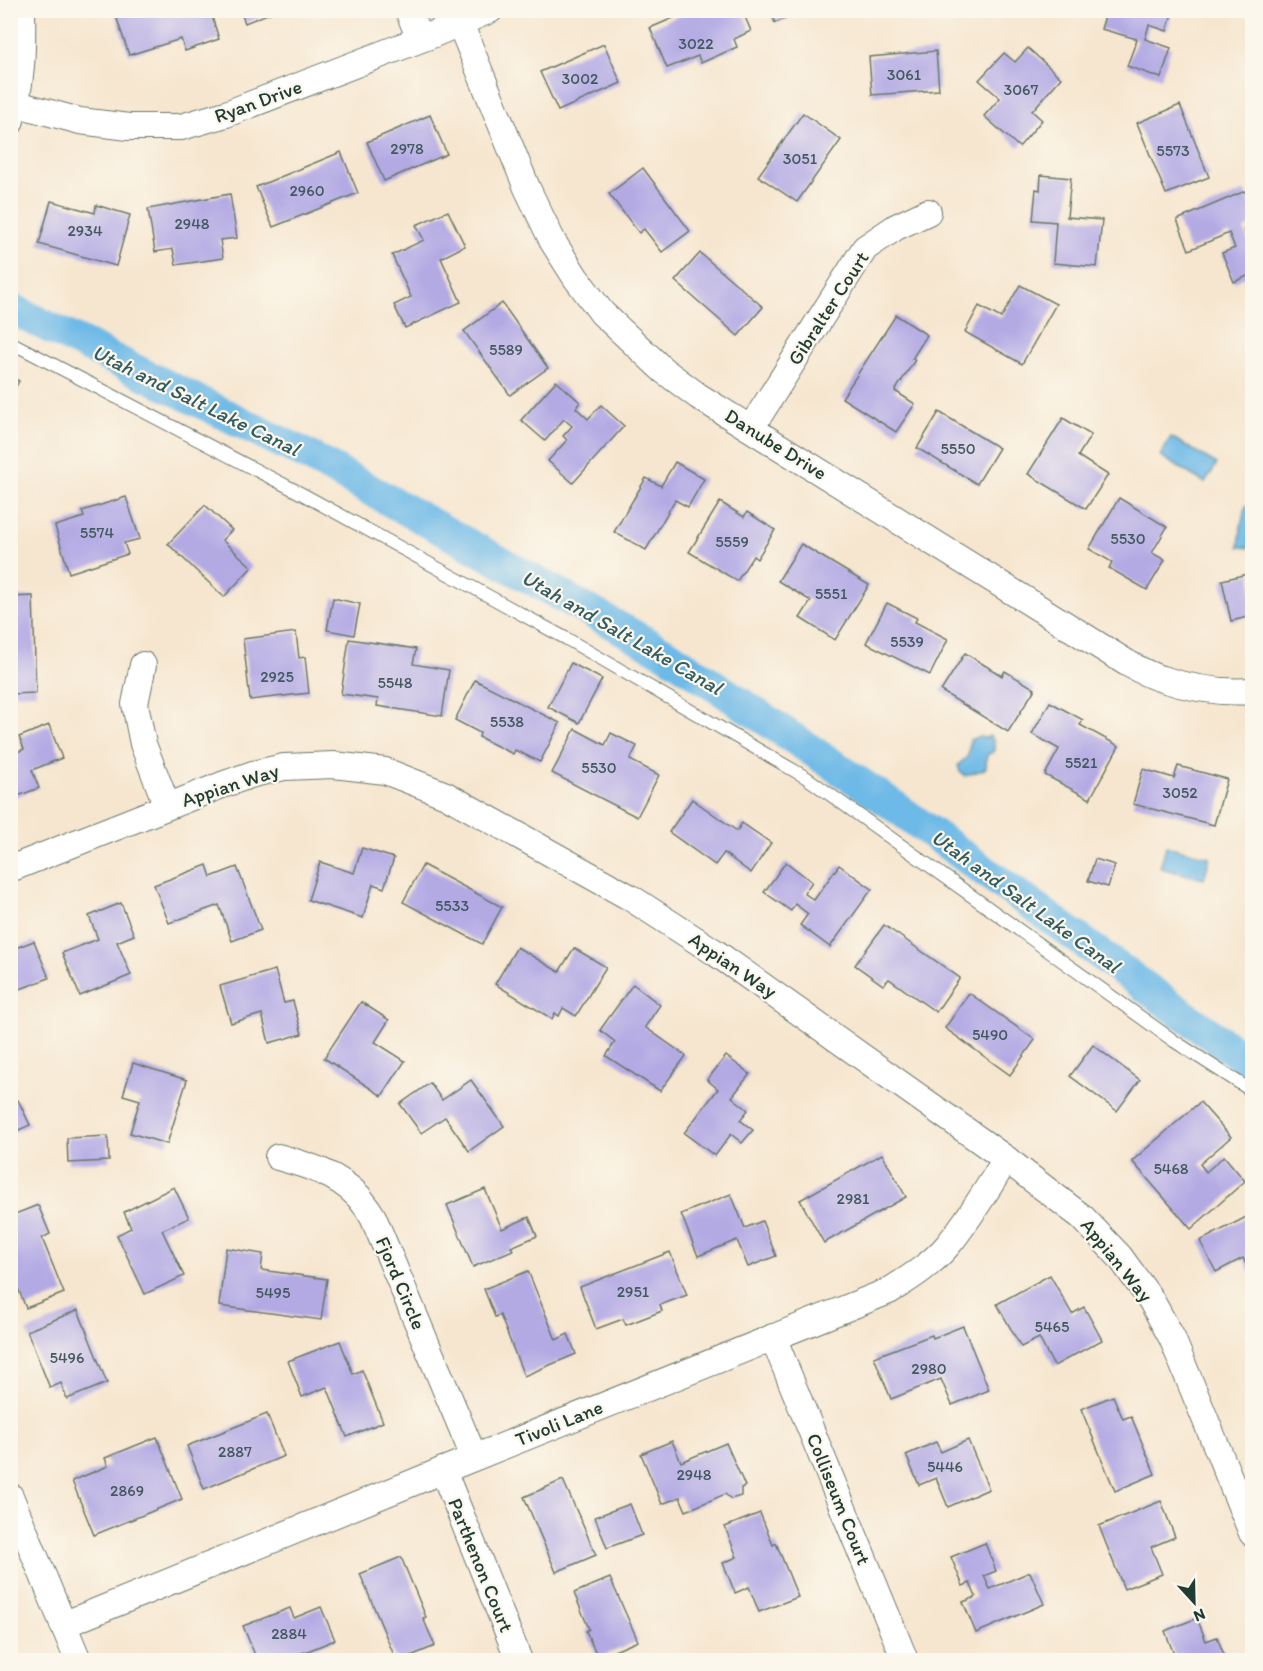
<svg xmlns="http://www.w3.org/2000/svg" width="1263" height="1671" font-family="Itim,sans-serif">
<rect width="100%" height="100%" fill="#fbf7ec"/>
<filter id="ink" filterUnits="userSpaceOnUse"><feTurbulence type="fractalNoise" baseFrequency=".0167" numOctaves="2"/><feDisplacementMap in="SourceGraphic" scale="12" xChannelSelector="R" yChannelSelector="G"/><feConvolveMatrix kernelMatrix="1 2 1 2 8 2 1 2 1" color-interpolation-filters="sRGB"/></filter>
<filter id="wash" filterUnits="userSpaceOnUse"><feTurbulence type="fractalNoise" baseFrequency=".008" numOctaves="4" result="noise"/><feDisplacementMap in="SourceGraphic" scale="24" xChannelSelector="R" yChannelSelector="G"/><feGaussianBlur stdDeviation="1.35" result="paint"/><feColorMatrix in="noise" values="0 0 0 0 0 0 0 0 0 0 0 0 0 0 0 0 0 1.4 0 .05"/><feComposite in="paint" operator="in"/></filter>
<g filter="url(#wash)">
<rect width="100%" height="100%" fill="#f6e6cf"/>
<g fill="#6db9e7" stroke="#467b8e" stroke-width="1.5">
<path d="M1171,437l46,27 -12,19 -45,-27z"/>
<path d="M1246,506h6v42l-13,-1 2,-21z"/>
<path d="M979,736l7,2 4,-2 4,6v9l-7,4c-2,5 1,10 -2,14l-20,7 -5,-4 -2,-7 10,-9 2,-16z"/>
<path d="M1166,846l44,11 -6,22 -44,-11z"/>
</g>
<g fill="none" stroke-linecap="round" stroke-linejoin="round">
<path stroke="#6db9e7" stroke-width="32" d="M10,308l295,146 364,201 224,150 359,259"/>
</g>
<g id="blocks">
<g fill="#b3aae4">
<path d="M122,10h88l9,29 -34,12 -4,-12 -52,16 -14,-42z"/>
<path d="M240,10h35v1l-30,12z"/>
<path d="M692,10h50l9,21 -17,8 3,8 -36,16 -3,-7 -31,12 -17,-40z"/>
<path d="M770,10h35v1l-30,12z"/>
<path d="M1107,10h66l-6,21 -18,-6 -4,14 26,9 -10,30 -34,-12 10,-27 -36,-10z"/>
<path d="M604,44l17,39 -63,28 -18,-39z"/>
<path d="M1028,48l33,30 -29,33 10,9 -23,27 -35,-31 16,-18 -21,-18 25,-27 11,9z"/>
<path d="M936,51l3,39 -67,5 -3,-38z"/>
<path d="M1180,105l29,72 -43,17 -29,-71z"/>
<path d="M803,113l38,27 -44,62 -39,-26z"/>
<path d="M430,115l17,39 -63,27 -17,-39z"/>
<path d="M341,152l17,41 -85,34 -17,-40z"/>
<path d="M643,168l47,63 -28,21 -18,-23 -5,4 -30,-39z"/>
<path d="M1041,175l30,3 -4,39 35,3 -5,47 -44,-4 3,-41 -23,-2 3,-31 4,1z"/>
<path d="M1245,191l7,17v18l-8,3 5,12 3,-2v35l-18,8 -12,-29 13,-5 -6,-15 -40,17 -12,-30z"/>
<path d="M230,194l7,44 -17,2 3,18 -47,7 -3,-16 -18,3 -7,-43z"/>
<path d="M51,201l44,12 1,-8 34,10 -14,51 -77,-22z"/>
<path d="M448,211l17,35 -24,12 20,44 -56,26 -11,-23 17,-8 -19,-42 32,-15 -8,-15z"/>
<path d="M700,253l63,54 -25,29 -63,-55z"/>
<path d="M1020,285l36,19 -34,60 -57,-32 14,-26 22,12z"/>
<path d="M502,303l46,65 -38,27 -46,-64z"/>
<path d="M896,315l31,20 -15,24 3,1 -20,31 20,13 -19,28 -54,-34z"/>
<path d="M1252,319v15l-5,-13z"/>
<path d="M10,376l9,5 -9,16z"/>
<path d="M556,381l24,21 -4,6 12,11 13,-14 23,21 -51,57 -25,-22 19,-21 -4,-4 9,-10 -8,-7 -19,22 -24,-21z"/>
<path d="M939,412l60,36 -22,36 -60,-36z"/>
<path d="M1063,418l28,17 -13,21 30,19 -22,34 -58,-35z"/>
<path d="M675,462l29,17 -16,28 -13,-7 -29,50 -32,-18 32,-54 15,8z"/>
<path d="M126,497l14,42 -16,4 4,11 -59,19 -14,-47 29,-9 -2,-6z"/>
<path d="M1119,498l48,29 -15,26 13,7 -18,30 -38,-22 3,-6 -23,-13z"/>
<path d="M720,502l24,15 3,-5 28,18 -18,29 -4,-3 -16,25 -48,-29z"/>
<path d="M205,505l27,25 -10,10 30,27 -28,30 -56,-53z"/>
<path d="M801,544l68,41 -34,55 -35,-22 11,-17 -33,-20z"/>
<path d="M1252,573v43l-21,5 -9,-41z"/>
<path d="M33,596l3,97 -26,1v-97z"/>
<path d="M333,598l27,6 -6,31 -27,-5z"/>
<path d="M887,603l30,15 -2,4 33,17 -18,36 -64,-32z"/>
<path d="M296,632l3,26 6,-1 4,36 -59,7 -7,-61z"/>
<path d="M349,639l67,10 -3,15 36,6 -7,46 -65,-10 1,-7 -37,-5z"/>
<path d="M965,653l37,23 3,-5 30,18 -27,43 -67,-41z"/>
<path d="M571,663l31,16 -23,44 -31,-16z"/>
<path d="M475,680l85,43 -20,39 -25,-12 -2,4 -34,-17 1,-4 -25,-13z"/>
<path d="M1050,702l33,18 -3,5 39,21 -29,53 -45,-24 14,-26 -27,-15z"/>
<path d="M49,725l13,33 -30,12 7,18 -29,11v-44l14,-6 -5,-12z"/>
<path d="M575,729l30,16 6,-12 26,13 -7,14 29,15 -22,42 -85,-44z"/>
<path d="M1178,766l49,13 -13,46 -81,-21 10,-35 31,9z"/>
<path d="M692,799l45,32 5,-8 29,20 -20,30 -27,-20 -9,12 -46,-33z"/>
<path d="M362,848l32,10 -10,30 -11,-4 -10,34 -55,-18 12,-38 34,11z"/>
<path d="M1095,859l20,6 -7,22 -20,-6z"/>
<path d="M786,862l26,20 -8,11 10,7 25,-35 33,24 -42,58 -30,-22 8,-11 -13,-10 -4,7 -27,-19z"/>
<path d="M207,865l4,12 26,-10 24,63 -29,11 -13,-36 -50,18 -15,-38z"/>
<path d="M423,865l79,42 -20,37 -79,-42z"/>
<path d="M121,903l13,32 -17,7 14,33 -51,21 -18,-43 36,-14 -9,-23z"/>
<path d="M884,925l76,53 -24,34 -47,-33 -6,6 -28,-20z"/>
<path d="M34,941l15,37 -39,15v-43z"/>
<path d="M517,947l42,25 15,-24 32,19 -30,49 -13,-8 -4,8 -4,-3 -3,6 -57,-35z"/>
<path d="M275,970l9,33 9,-2 9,33 -33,9 -7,-29 -31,9 -11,-37z"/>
<path d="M633,984l27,21 -15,22 41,29 -26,35 -54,-35 9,-14 -15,-12z"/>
<path d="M969,993l66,47 -25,35 -65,-47z"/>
<path d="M361,1002l28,18 -14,22 30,19 -23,35 -58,-38z"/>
<path d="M1093,1045l47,35 -23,31 -47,-35z"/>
<path d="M726,1056l24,18 -18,23 16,13 -8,10 13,10 -11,13 -11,-9 -16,22 -31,-23 34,-44 -11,-9z"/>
<path d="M133,1063l54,17 -20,64 -37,-11 10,-33 -17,-5z"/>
<path d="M471,1080l33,46 -35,25 -24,-34 -24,16 -21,-29 30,-21 12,17z"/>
<path d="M18,1100l12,25 -20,9v-31z"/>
<path d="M1200,1102l31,35 -31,27 6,8 18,-16 21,25 -54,48 -59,-68z"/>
<path d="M108,1136l1,25 -41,2 -1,-25z"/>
<path d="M882,1154l24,43 -82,46 -24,-43z"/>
<path d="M174,1187l15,31 -27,12 22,46 -39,18 -28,-59 14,-7 -7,-16z"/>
<path d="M485,1189l17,40 27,-12 8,19 -26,11 2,3 -40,17 -26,-62z"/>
<path d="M731,1194l14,34 17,-7 14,35 -28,11 -11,-27 -39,16 -17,-42z"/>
<path d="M38,1205l12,29 -8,4 22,55 -38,15 -12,-30 -4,2v-64z"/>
<path d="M1252,1214v63l-9,-19 -27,14 -16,-31z"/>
<path d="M226,1248l37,6 -2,16 66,9 -6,41 -102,-14z"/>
<path d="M670,1252l17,43 -27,10 2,6 -36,14 -3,-6 -27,10 -16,-42z"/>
<path d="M528,1271l28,69 12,-6 8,20 -52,22 -24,-61 -5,2 -11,-28z"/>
<path d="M1050,1275l22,39 12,-7 18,33 -48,26 -15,-28 -18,9 -24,-43z"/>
<path d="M78,1310l29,73 -40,16 -6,-16 -11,5 -23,-57z"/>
<path d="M963,1326l26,64 -37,15 -11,-26 -50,20 -17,-42 58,-22 1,3z"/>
<path d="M340,1341l13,33 9,-4 21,52 -36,15 -20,-50 -25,10 -14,-36z"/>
<path d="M1113,1396l10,23 8,-3 24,58 -40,17 -34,-82z"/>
<path d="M267,1414l17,42 -80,33 -17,-43z"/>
<path d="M157,1437l25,62 -88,36 -22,-54 36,-15 -3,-8z"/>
<path d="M968,1440l21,49 -41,18 -12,-29 -17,7 -13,-30 30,-13 5,10z"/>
<path d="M672,1441l9,21 45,-19 19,43 -4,2v8l-10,3 -6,-5 -39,17 -6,-14 -18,7 -21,-50z"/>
<path d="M563,1480l33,75 -40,17 -32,-75z"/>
<path d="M1161,1501l14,36 -24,10 11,27 -38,15 -25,-63z"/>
<path d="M630,1504l12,31 -35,13 -12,-31z"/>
<path d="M760,1513l13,32 3,-2 22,54 -39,15 -10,-25 -14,6 -12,-30 14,-6 -12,-30z"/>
<path d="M985,1543l11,28 -12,5 6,13 40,-17 14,32 -68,29 -13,-31 13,-5 -6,-14 -7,3 -12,-29z"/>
<path d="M401,1557l25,60 -3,1 12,28 -34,14h-5l-36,-86z"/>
<path d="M610,1578l28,63 -40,17 -12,-27 3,-2 -15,-36z"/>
<path d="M321,1607l14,33 -50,20h-28l-14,-34 47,-18 4,10z"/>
<path d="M1197,1618l9,23 11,-4 9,23h-42l-2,-6 -7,3 -10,-26z"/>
<path d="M1072,1654l2,6h-29z"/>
</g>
</g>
</g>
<g filter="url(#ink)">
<use href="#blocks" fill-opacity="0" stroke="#6a786a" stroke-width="1.5"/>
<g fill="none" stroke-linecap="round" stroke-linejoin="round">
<g stroke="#6a786a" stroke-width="14">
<path id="lane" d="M10,342l294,153 263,144 240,139 367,263 78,50"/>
</g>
<g stroke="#6a786a" stroke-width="28">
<g id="street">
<path d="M408,10l12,29"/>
<path d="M460,23l67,165 26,54 23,36 26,35 61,57 35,26 429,267c11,6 23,13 35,16 28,9 61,14 90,12"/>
<path d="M17,104l63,17 49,6h52l45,-13 208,-80 56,-24"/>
<path d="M10,123c12,-36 13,-75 12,-113"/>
<path d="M751,428l114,-180 31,-21 32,-15"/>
<path d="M143,665l-8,39 8,40 24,62"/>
<path d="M10,869l212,-84 31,-11 31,-7 50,-2 51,6 61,24 185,103 85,55 290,206 76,58 38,40 31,43 21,38 80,195"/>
<path d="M278,1157c29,8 60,17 81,40 5,6 10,13 14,20l101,240"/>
<path d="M773,1337l132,323"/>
<path d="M443,1470l76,190"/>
<path d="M10,1496l68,164"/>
<path d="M63,1625l393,-160 433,-174c21,-13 43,-27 59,-46 22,-27 40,-57 58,-86"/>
</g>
</g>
<use href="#lane" stroke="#fff" stroke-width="12"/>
<use href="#street" stroke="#fff" stroke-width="26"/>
</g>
</g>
<g text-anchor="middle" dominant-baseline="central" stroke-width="4.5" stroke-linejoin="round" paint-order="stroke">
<g font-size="16" fill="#445860">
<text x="696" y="43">3022</text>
<text x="904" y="74">3061</text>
<text x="580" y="78">3002</text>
<text x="1021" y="89">3067</text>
<text x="407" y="148">2978</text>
<text x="1173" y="150">5573</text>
<text x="800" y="158">3051</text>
<text x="307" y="190">2960</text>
<text x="192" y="223">2948</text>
<text x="85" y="230">2934</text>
<text x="506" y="349">5589</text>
<text x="958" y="448">5550</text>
<text x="97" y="532">5574</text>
<text x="1128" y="538">5530</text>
<text x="732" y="541">5559</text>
<text x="831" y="593">5551</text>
<text x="907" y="641">5539</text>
<text x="277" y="676">2925</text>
<text x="395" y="682">5548</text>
<text x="507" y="721">5538</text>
<text x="1081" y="762">5521</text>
<text x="599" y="767">5530</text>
<text x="1180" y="792">3052</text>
<text x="452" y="905">5533</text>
<text x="990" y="1034">5490</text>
<text x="1171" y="1168">5468</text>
<text x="853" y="1198">2981</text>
<text x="633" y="1291">2951</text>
<text x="273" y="1292">5495</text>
<text x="1052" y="1326">5465</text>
<text x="67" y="1357">5496</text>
<text x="929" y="1368">2980</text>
<text x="235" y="1451">2887</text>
<text x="945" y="1466">5446</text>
<text x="694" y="1474">2948</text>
<text x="127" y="1490">2869</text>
<text x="289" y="1633">2884</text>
</g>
<g font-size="20" fill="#1f3d34" stroke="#fbf7ec">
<text transform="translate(258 101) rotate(-20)">Ryan Drive</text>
<text transform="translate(828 308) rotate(-57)">Gibralter Court</text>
<text transform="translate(776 444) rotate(32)">Danube Drive</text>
<text transform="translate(230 785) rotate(-18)">Appian Way</text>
<text transform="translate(733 965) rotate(34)">Appian Way</text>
<text transform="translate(1117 1260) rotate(51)">Appian Way</text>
<text transform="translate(401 1283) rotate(67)">Fjord Circle</text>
<text transform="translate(559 1423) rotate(-22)">Tivoli Lane</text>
<text transform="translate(839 1499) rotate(68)">Colliseum Court</text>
<text transform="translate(481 1565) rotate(68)">Parthenon Court</text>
</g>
<g font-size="21" font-style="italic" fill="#325c61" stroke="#fbf7ec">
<text transform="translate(196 400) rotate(26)">Utah and Salt Lake Canal</text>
<text transform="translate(622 632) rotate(30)">Utah and Salt Lake Canal</text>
<text transform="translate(1026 901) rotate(36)">Utah and Salt Lake Canal</text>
</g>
</g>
<rect width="1263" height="1671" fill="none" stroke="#fbf7ec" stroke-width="36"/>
<g transform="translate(1194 1602) rotate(158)" stroke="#fbf7ec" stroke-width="4.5" paint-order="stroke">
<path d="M0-4.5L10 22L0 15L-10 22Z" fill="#1f3d34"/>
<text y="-9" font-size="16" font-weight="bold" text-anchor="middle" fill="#1f3d34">N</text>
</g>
</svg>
